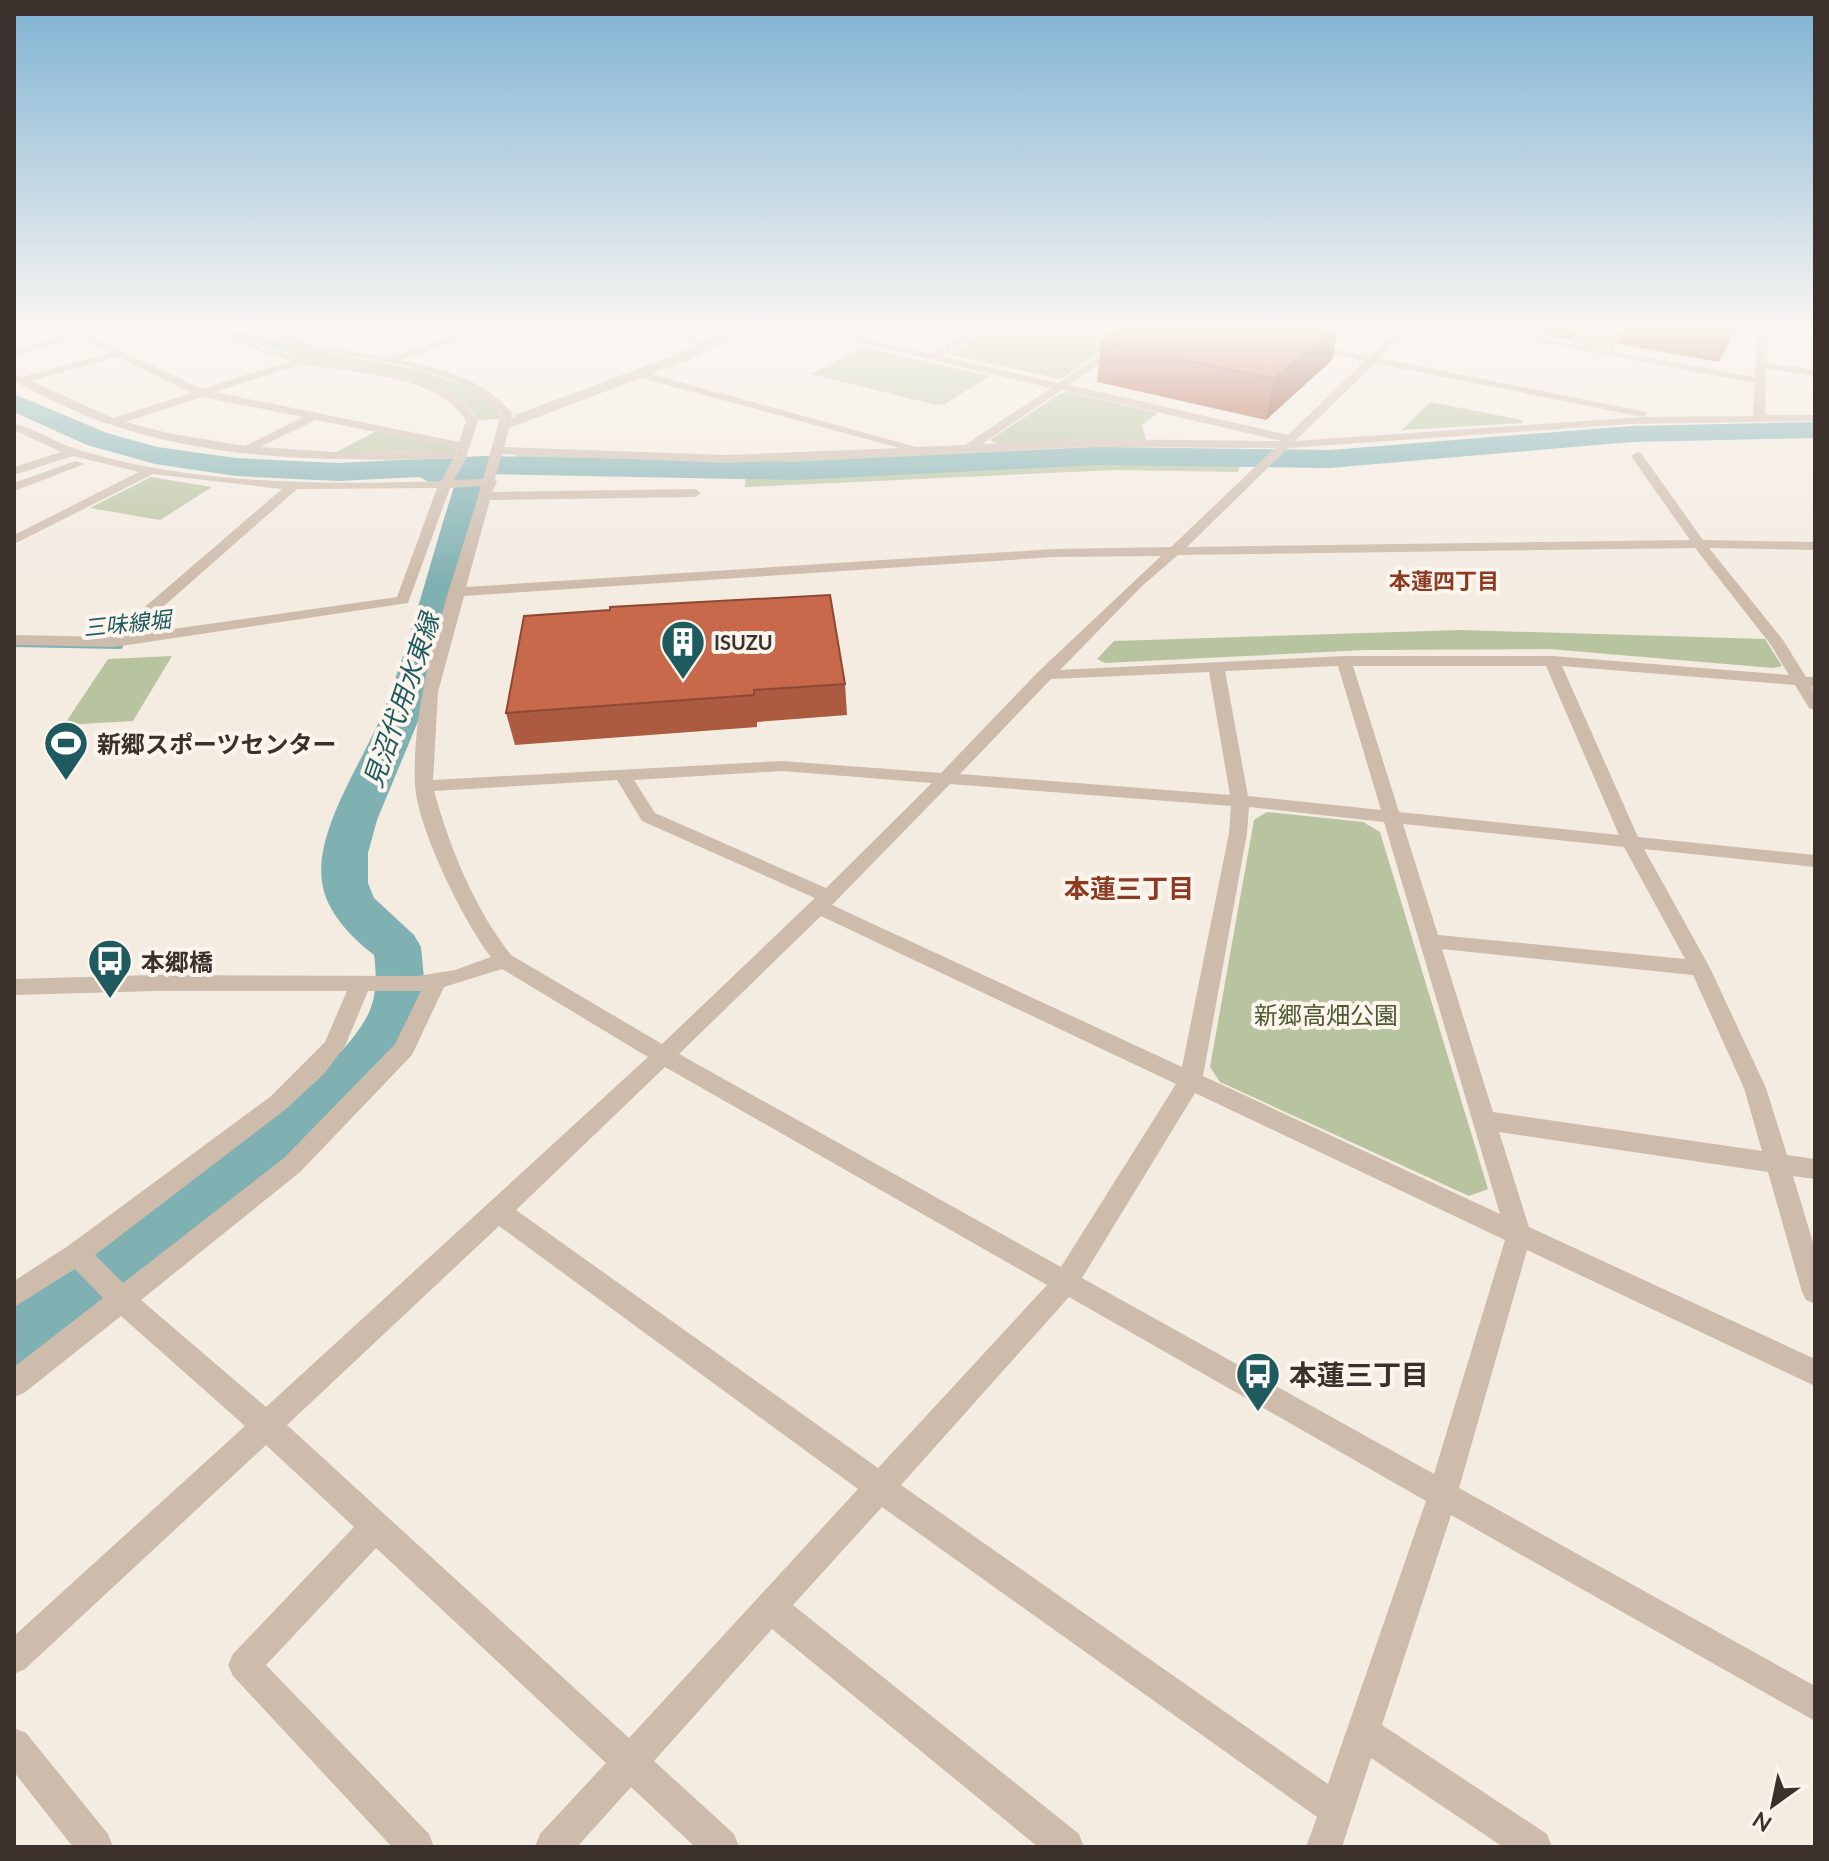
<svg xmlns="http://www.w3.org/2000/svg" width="1829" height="1861" font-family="Lato,'Noto Sans JP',sans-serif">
<rect width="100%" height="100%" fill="#f4ebe1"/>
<g fill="#b8c4a0">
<path d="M199,326h40l80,25 100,19 55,19 21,14 7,16 -24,1c-27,-49 -123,-51 -173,-62 -36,-9 -71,-20 -106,-32z"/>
<path d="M736,326h11l-66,32 -164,61 -2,-4 158,-59z"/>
<path d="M996,326h142l-77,53 -114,-25z"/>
<path d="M1590,326h39l-16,25 -42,-8z"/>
<path d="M863,347l126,29 -44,28 -9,1 -125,-31z"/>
<path d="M1068,392l90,21 -16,12 4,15 -148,4 -8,-4 71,-47z"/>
<path d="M1430,402l92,18 1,3 -121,7z"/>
<path d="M377,431l81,16 -3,4 -119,1z"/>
<path d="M1098,447l155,3 -6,5 -145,-2 -393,13 -196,-8 3,-3 286,4z"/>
<path d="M1110,461l130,1 -2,10 -123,-2 -370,17 1,-11z"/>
<path d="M151,477l61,10 -52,33 -70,-12z"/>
<path d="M1461,630l304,9 17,27 -9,2 -224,-19 -183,1 -261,13 -8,-4 17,-18z"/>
<path d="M172,656l-39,65 -69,4 44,-66z"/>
<path d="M1267,812l96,10 17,10 108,357 -19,7 -249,-114 -10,-15 44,-247z"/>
</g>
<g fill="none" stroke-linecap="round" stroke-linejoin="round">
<path stroke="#7fb0b2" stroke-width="4" d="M216,326l67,22"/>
<path stroke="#7fb0b2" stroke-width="6" d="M14,644l106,2"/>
<path fill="#7fb0b2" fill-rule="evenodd" d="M14,394l93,39 50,14 79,11 102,5 145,-7 312,6 303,-15 232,3 301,-24 184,-4v16l-184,4 -301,26 -232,-3 -303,15 -308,-6 -63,233 -47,113 -9,33v30l6,15 40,37 7,12 4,42 -12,40 -39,56 -130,118 -171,134 -36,25 -23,9v-67c89,-58 173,-122 255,-191 33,-28 74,-55 96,-93 12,-19 12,-44 9,-65 -23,-18 -48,-43 -52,-73 -8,-54 45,-126 64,-177 27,-72 45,-148 69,-221h-22l-14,-7 -81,4 -102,-5 -81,-12 -68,-19 -73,-33z"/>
<g fill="#cdbbac" fill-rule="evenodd">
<path d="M100,326h15l-27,9 114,54 88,-28 -101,-35h14c30,10 62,24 94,30 55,11 150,12 181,65l-13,39 -11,20 29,-1 18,-65c-53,-58 -150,-51 -221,-73 -13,-4 -31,-8 -41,-15h14l63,19 71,12 102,-31h14l-103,34c42,9 84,19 113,54l-2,5 168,-62 64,-31h12l-68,35 -36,13 265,73 49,-2 86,-57 -260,-62h16l123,28 50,-28h12l-51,30 117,27 87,-57h11l-87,59 219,50 77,-74 -60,-12v-4l66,11 32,-30h10l-33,32 266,54 2,2 -6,3 111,-1 2,-33 -302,-57h19l283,51 3,-51h10l-1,37 48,7v6l-49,-7 -1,46h50v6l-185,3 -342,24 -101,99 503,-7 -59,-84 6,-4 4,1 62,87 112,2v8l-106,-2 74,92 23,37h9v10l-3,-1 3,24 -6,-2 -14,-23 -233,-19 76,171 177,18v12l-171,-18 66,119 56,120 21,67 28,4v20l-22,-3 22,73v55l-9,-4 -4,-8 -34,-120 -269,-40 30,95 286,132v27l-288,-136 -68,238 356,198v35l-364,-206 -69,210 165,109 5,13h-49l-132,-89 -29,89h-36l11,-30 -435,-310 -89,98 286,229 5,13h-46l-266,-218 -118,132 80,73 5,13h-44l-64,-60 -54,60h-42l5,-13 66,-71 -230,-215 -110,117 163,169 5,13h-42l-159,-171 -5,-11 5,-11 121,-127 -88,-82 -241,224 -11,5v-38l231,-210 -124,-110 -97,77 -10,4v-30l89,-69 -28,-29 -61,38v-26l54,-35 202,-149 55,-55 22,-51h-192l-141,4v-16l141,-4 263,1 37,-6 36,-13c-27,-35 -74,-129 -76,-173 -4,-98 39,-204 66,-298l-31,2 -42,115 -294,44 -100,-2v-10l96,2 172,-148 -129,-15 -139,70v-9l125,-63 -66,-16 -59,19v-8l47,-15 -47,-22v-7c23,7 44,21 68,28 116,34 239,34 359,30l12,-22c-116,2 -234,3 -344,-35 -33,-11 -64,-27 -95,-43v-7l9,3 86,-24 -31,-15 -64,18v-6zM117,357l75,36 -79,25 -82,-37zM1375,363l267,54 -347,24zM302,364c48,9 138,10 164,57l-7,21 -244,-50zM641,378l259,70 -173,7 -223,-8 5,-19zM1062,390l220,51 -192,-2 -108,5zM202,397l101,20 -58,29 -77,-13 -43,-11zM316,420l141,28 -1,3 -122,1 -74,-5zM1090,447l185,1 -104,99 -117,2 -588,38 24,-87 205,-3 6,-4 -6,-4 -203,3 5,-10 -2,-3 7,-25 225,9zM437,488l-40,109 -266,38 166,-146zM1695,548l76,97 18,30 -237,-19h-208l-284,14 82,-84 36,-31zM1161,556l-123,116 -97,101 -159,-12 -349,19 5,-88 26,-96 590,-39zM1338,666l43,144 -133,-14 -23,-125zM1353,666h193l73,169 -220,-23zM1209,672l21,123 -270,-21 91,-95zM782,771l150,12 -106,105 -171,-75 -21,-33zM617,780l25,41 173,77 -153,146 -151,-89c-37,-47 -61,-107 -77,-164zM950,784l281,22 -2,27 -47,234 -350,-162zM1249,807l135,15 116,392 -297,-138 44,-243zM1403,824l221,23 61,112 -247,-24zM821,916l355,168 -115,183 -382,-213zM1442,949l251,26 51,113 18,63 -269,-39zM502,969l146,88 -382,350 -125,-107 159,-128 112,-117 32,-68zM368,991h53l-26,53 -111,114 -161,125 -28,-28 191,-146 38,-35 21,-28zM665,1067l382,218 -169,183 -362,-258zM1195,1093l310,147 -71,234 -352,-196zM499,1226l359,263 -229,249 -342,-313zM1069,1297l357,204 -98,283 -427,-299z"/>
<path d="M646,326h14l44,15 -9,2z"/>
<path d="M1801,326h14v4l-12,-2z"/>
<path d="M75,461l10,3 -71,27v-8z"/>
<path d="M14,1728l12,5 82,101 5,13h-40l-59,-75z"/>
</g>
</g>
<g fill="#ac5a40">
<path d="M1127,326h212l-7,34 -66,60 -169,-38 4,-40z"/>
<path d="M1495,326h88l-11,14z"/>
<path d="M1625,326h112l-18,36 -101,-18z"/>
<path d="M524,616l321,68 2,31 -90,7v5l-242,18 -9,-32z"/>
</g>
<g fill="#8c4a34">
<path d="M1335,326h4l-7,34 -66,60 8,-41z"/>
<path d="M1577,326h6l-11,14z"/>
<path d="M1735,326h2l-18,36z"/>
</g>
<g fill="#c8694b" stroke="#8c4a34" stroke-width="2">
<path d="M1127,326h208l-61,53 -173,-37z"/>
<path d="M830,595l15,89 -91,6v5l-248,18 18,-97 86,-6v-3z"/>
</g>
<linearGradient id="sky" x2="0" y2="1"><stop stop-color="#7eb2d2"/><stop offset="0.56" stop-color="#faf6f2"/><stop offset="1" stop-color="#faf6f2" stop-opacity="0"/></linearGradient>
<rect width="1829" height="586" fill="url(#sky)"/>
<defs>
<g id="building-pin" transform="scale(2.3)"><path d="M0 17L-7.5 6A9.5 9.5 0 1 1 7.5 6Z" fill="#1f5a5e" stroke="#fbf5ee"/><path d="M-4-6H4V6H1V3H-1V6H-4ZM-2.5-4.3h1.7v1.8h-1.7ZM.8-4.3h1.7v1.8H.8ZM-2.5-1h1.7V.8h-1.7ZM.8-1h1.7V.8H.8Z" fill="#fff"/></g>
<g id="stadium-pin" transform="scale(2.3)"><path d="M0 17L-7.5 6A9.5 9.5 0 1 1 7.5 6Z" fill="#1f5a5e" stroke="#fbf5ee"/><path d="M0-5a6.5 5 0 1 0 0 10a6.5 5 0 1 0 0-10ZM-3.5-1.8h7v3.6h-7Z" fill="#fff"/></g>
<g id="bus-pin" transform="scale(2.3)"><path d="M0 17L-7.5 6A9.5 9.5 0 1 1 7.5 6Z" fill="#1f5a5e" stroke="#fbf5ee"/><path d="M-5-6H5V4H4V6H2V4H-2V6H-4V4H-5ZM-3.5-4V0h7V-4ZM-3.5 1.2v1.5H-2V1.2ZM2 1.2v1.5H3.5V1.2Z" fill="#fff"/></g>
</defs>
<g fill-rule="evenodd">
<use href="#building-pin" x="683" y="642"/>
<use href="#stadium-pin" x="66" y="743"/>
<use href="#bus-pin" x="110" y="961"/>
<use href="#bus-pin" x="1258" y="1374"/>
</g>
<g text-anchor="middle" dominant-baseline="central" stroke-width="8" stroke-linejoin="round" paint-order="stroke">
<g font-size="20" font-weight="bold" fill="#3b302b" stroke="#fbf5ee" text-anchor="start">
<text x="714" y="642">ISUZU</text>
</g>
<g font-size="22" font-weight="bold" fill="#8c3b22" stroke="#fbf5ee">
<text x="1444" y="580">本蓮四丁目</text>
</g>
<g font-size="22" font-style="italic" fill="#1f5a5e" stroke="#fbf5ee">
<text transform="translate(127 623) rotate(-6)">三味線堀</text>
</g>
<g font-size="24" font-weight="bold" fill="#3b302b" stroke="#fbf5ee" text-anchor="start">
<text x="97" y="743">新郷スポーツセンター</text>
<text x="141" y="961">本郷橋</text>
</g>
<g font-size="24" fill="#4a5a2e" stroke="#fbf5ee">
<text x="1326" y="1014">新郷高畑公園</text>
</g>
<g font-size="26" font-style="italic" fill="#1f5a5e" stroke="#fbf5ee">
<text transform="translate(401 700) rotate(-71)">見沼代用水東縁</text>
</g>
<g font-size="26" font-weight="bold" fill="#8c3b22" stroke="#fbf5ee">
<text x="1129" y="888">本蓮三丁目</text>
</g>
<g font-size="28" font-weight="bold" fill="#3b302b" stroke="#fbf5ee" text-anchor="start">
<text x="1289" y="1374">本蓮三丁目</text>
</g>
</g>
<rect width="1829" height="1861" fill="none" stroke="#3b302b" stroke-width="32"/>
<g transform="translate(1773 1805) rotate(213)" stroke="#fbf5ee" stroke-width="6" paint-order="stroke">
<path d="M0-6L14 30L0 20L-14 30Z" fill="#3b302b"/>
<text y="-12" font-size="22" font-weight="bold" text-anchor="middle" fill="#3b302b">N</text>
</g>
</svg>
